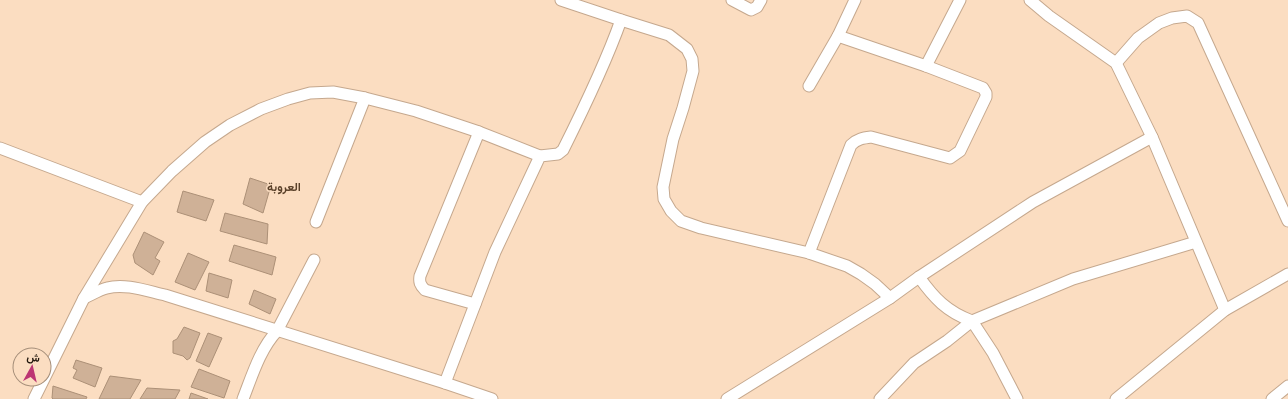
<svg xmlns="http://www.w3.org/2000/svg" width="1288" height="399" font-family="'Fira Sans',Vazirmatn,sans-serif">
<rect width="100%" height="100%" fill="#fbddc1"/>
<g fill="#cfb197" stroke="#ac9077">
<path d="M250,178l21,7 -8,28 -20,-9z"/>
<path d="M183,191l31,9 -8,21 -29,-9z"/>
<path d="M225,213l43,11 -1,20 -47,-13z"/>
<path d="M144,232l20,10 -9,16 5,3 -7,14 -18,-12 -2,-8z"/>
<path d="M234,245l42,12 -4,18 -43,-14z"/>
<path d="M188,253l21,9 -14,28 -20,-8z"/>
<path d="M209,273l23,7 -4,18 -22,-7z"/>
<path d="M254,290l22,9 -6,15 -21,-10z"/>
<path d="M184,327l16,6 -10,25 -3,2 -4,-4 -10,-3v-12l4,-2z"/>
<path d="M208,333l14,5 -13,29 -13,-6z"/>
<path d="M76,360l26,8 -7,19 -22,-9 4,-8 -4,-2z"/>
<path d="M199,369l31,12 -6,17 -33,-11z"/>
<path d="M110,376l31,4 -11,19h-31z"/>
<path d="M53,386l34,11 -1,2h-33l-1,-1z"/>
<path d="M147,388l33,2 -5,9h-35z"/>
<path d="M191,393l17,6h-19z"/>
</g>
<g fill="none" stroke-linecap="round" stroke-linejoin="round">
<g stroke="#c5a88e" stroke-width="13">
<g id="minor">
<path d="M561,0l60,20 48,15 18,14 5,10 1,12 -10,37 -10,31 -10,48 1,12 7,12 10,10 20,7 108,25 38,13 14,8 14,10 15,14"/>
<path d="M732,0l19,10 6,-3 4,-7"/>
<path d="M1030,0l19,16 67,47 36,74 73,173"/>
<path d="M1116,63l22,-25 21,-15 13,-5 15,-2 11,7 90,198"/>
<path d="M926,66l34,-66"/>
<path d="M809,86l29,-50 17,-36"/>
<path d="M0,148l142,54"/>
<path d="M316,222l49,-124"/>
<path d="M809,253l42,-108c6,-6 12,-7 20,-8l79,21 10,-7 26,-54v-4l-3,-5 -57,-22 -88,-30"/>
<path d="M919,277c15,21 28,35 53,44l101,-42 123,-37"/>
<path d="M84,298c7,-3 15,-8 23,-10 18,-5 40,3 58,7l280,88 47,16"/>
<path d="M475,304l-50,-14c-5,-5 -6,-8 -5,-14l59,-144"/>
<path d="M445,383l50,-131 45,-96 18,-2 5,-4c21,-42 42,-85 58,-130"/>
<path d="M34,399l50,-101 58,-96 30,-31 33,-29 25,-17 31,-16 27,-10 22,-6 23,-1 32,6 51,13 63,21 61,24"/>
<path d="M243,399c9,-23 17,-50 34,-68l37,-71"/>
<path d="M727,399l163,-101 29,-21 114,-75 119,-65"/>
<path d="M880,399l34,-36 33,-22 25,-20 21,32 24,46"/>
<path d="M1116,399l109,-89 63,-36"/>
<path d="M1272,399l16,-13"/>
</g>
</g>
<use href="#minor" stroke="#fff" stroke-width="11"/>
</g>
<g text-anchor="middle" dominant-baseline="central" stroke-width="3" stroke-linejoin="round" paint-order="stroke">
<g font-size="12" font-weight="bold" fill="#5a412a" stroke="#fbddc1">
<text x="284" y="187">العروبة</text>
</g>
</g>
<g transform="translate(32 367) rotate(8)"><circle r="19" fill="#fbddc1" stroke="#a58e79"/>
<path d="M0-3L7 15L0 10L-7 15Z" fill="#bc3573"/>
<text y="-6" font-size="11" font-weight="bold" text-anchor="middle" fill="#23180e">ش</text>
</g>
</svg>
